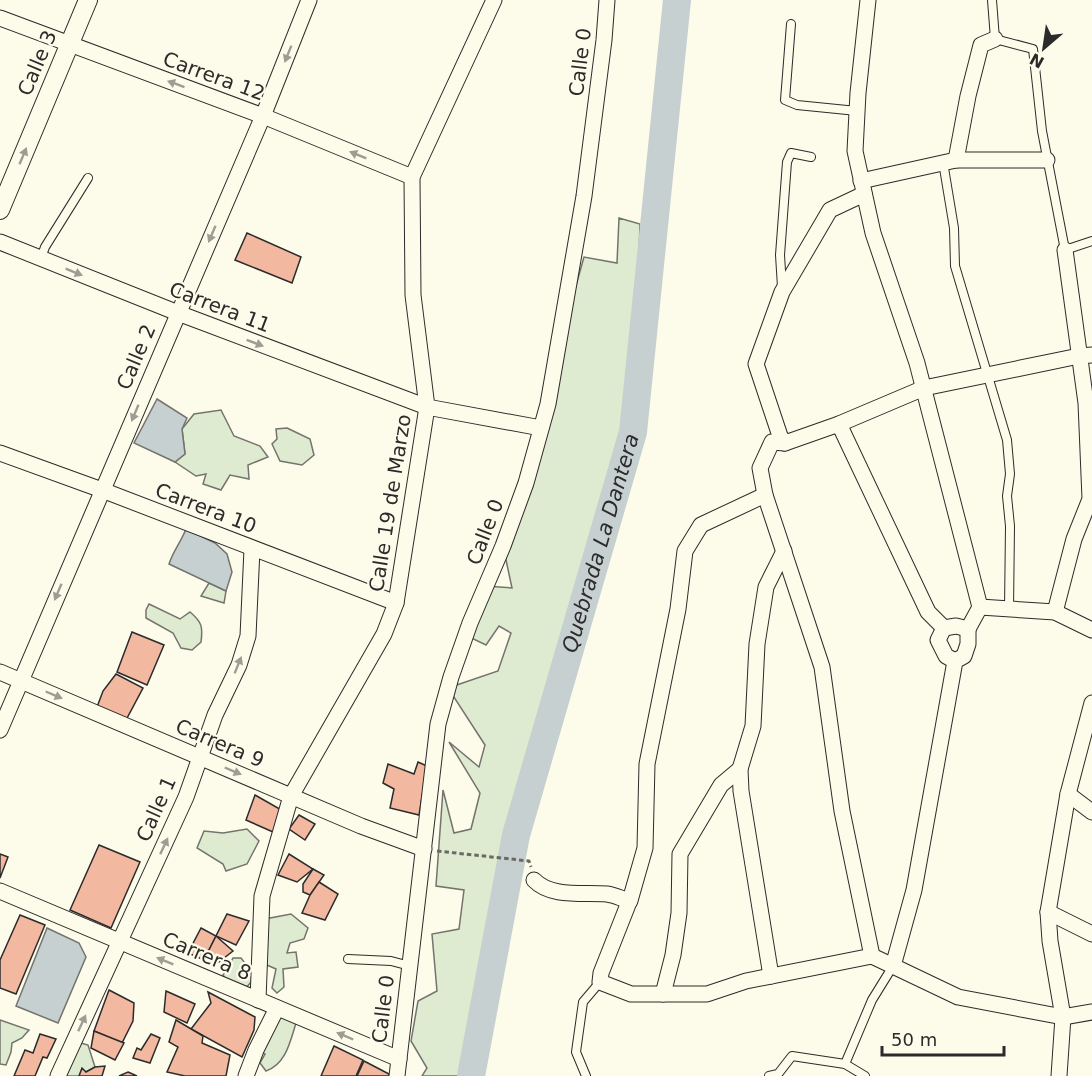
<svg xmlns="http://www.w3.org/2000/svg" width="1092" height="1076" font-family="'DejaVu Sans',sans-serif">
<rect width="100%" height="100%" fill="#fdfbea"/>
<g fill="#deebd1" stroke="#74746e" stroke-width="1.5">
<path d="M619,218l21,6 -7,208 -117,403 -38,241h-56l5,-8 -16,-27 7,-40 19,-10 -5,-57 27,-5 5,-39 -28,-4 7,-96 11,43 17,-4 9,-36 -31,-51 30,25 6,-22 -37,-57 50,-17 13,-38 -12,-7 -13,19 -21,-10 21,-49 26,2 -9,-42 81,-289 33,6z"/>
<path d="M221,410l13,26 26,10 8,11 -20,8 1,14 -19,-4 -9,15 -18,-6 3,-10 -10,2 -21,-14 10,-8 -3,-25 12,-15z"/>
<path d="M287,428l23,11 4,16 -12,10 -22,-4 -8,-17 5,-5 -1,-10z"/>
<path d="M209,583l17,8 -2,12 -23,-7z"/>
<path d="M149,604l31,15 10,-7c12,10 13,15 11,30l-9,8 -11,-2 -8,-15 -27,-15v-8z"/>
<path d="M247,829l12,12 -12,23 -21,7 -3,-7 -26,-16 7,-17 19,2z"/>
<path d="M291,914l17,14 -4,11 -14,4 -3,10 9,-1 2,15 -15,2 1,18 -7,6 -5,-5 4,-19 -16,-7 5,-43z"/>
<path d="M233,958h8l7,9 6,4 -2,10 -7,8 -14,-1 -8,-13z"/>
<path d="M278,1013l18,10c-6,19 -10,41 -30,48l-6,-8 5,-9 -8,-4z"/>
<path d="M0,1020l29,10 -7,8 -10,5 -1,9 -5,13 -6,-1z"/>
<path d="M81,1043l7,2 7,22 -9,5 -4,-3 -3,7h-21z"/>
</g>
<g fill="#c7d0d0" stroke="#74746e" stroke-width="1.5">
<path d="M157,399l30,19 -5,11 3,25 -10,8 -41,-19z"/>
<path d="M186,529l29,14 12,11 5,18 -6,19 -57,-27c4,-13 12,-22 17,-35z"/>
<path d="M47,928l32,15 7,14 -28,66 -42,-17z"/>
</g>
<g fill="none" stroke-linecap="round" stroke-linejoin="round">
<path stroke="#c7d0d0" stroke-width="28" id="s1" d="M471,1076l45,-241 117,-403 44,-432"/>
</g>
<g fill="#f2b8a0" stroke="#2b2b2b" stroke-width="1.5">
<path d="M247,233l54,24 -9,26 -57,-23z"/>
<path d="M132,632l32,13 -17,40 -30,-13z"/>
<path d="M116,674l27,14 -17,32 -29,-13 6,-16z"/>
<path d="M418,762l9,4 -8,49 -29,-7 4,-19 -11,-6 5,-19 26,10z"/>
<path d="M255,795l30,17 -12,20 -27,-12z"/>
<path d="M299,815l16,9 -10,16 -16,-11z"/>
<path d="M99,845l41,17 -29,66 -41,-18z"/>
<path d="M0,854l8,3 -8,21z"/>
<path d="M289,854l24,15 -16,13 -19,-7z"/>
<path d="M313,869l11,6 -14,20 -7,-3v-8z"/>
<path d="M319,882l19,12 -13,26 -23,-7 8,-18z"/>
<path d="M227,914l22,7 -13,24 -20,-9z"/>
<path d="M20,915l25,10 -29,69 -16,-6v-28z"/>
<path d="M201,928l15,8 -12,24 -16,-7z"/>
<path d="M216,936l17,15 -14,11 -15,-2z"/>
<path d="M109,990l25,13 -1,18 -11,22 -28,-12z"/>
<path d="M166,991l29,13 -8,19 -23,-11z"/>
<path d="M208,992l47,25 -1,13 -12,27 -51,-28 20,-26z"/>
<path d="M176,1020l27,16 -1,7 28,12 -4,21h-41l-18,-4 11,-25 -9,-5z"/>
<path d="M94,1031l30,12 -9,17 -24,-12z"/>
<path d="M40,1034l16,5 -9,19 -4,-1 -8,19h-21l11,-26 8,3z"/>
<path d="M151,1034l9,4 -10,25 -17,-5 4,-10 4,2z"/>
<path d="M334,1046l29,14 -7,16h-35z"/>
<path d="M364,1061l25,13v2h-32z"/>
<path d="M105,1066l-3,10h-23l3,-8 4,4 9,-5z"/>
<path d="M128,1072l9,4h-18z"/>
</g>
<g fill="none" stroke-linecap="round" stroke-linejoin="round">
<g stroke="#2b2b2b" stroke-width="10">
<g id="service">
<path d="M992,0l3,39 38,10 9,82 23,119 27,-9"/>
<path d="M791,24l-6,76 12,5 60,6"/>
<path d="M943,162l11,66 1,38 52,174 3,34 -3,22 3,30 -1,83"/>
<path d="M41,258l4,-11 43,-69"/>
<path d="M782,287l-2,-32 7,-93 4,-9 20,4"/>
<path d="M348,959l43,2 19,5"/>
<path d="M845,1064l27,-64 21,-34"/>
<path d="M586,1076l-10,-24 7,-50 17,-20"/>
<path d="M769,1076l9,-2 14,-18 53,8 20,12"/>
</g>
</g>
<g stroke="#2b2b2b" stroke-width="17">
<g id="minor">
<path d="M868,0l-10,93 -3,58 18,82 44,130 63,244 -12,22 -12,-3 -12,2"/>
<path d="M0,18l263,98 149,61"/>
<path d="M956,160l12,-64 13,-51 14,-6"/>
<path d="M861,181l95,-21h91"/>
<path d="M864,194l-34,16 -48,82 -26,72 24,72 5,7 54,-19 89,188 16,16"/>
<path d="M0,242l178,71 249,94 114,21"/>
<path d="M839,424l85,-36 155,-32 13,-1"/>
<path d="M785,443l-13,-1 -12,26 5,27 57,172 20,144 30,145"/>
<path d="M0,453l102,37 294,113"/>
<path d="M765,495l-64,30 -16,26 -7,58 -31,155 -2,84 -14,49 -30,76 -1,9 31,12h76l39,-13 126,-25 86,41 105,20 29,-5"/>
<path d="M980,607l75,5 37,18"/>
<path d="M1055,612l19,-73 16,-40 -4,-96 -21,-153"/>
<path d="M944,628l-6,12 8,16 9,5"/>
<path d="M0,672l361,154 63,23"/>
<path d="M0,730l263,-614 46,-116"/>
<path d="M1068,794l24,18"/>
<path d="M534,880c17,18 50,12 73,14 8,1 15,5 23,7"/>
<path d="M0,891l399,168"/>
<path d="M1048,912l44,22"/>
<path d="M893,966l21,-76 41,-229 9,-5 4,-12v-15"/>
<path d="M771,976l-30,-185 -1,-22 13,-43 4,-82 9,-57 18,-36"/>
<path d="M663,994l10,-39 6,-42 1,-59 41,-69 19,-16"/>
<path d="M258,1000l4,-104 29,-100 93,-162 12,-31 31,-196 -14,-112 -1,-118 82,-177"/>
<path d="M58,1076l128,-279 29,-82 24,-50 9,-29 4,-87"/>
<path d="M246,1076l10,-26 21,-42"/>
<path d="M397,1076l41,-352 13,-47 19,-54 33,-77 23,-63 22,-79 36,-208 20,-156 3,-40"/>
<path d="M1059,1076l4,-59 -13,-76 -2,-29 20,-118 24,-91"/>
</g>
</g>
<g stroke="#2b2b2b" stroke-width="20">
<path id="tertiary" d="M0,210l88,-210"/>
</g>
<path stroke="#6a6964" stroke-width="3" stroke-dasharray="4.5 3" stroke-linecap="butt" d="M437,851l92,10 2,6"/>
<use href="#service" stroke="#fdfbea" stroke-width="8"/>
<use href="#minor" stroke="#fdfbea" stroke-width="15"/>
<use href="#tertiary" stroke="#fdfbea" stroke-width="18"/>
</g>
<defs><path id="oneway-solid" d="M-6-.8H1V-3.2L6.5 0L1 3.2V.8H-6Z" transform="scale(1.5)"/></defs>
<g fill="#9e9d94">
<use href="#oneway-solid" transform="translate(288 54) rotate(112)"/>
<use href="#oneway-solid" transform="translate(176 84) rotate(-160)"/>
<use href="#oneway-solid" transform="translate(358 155) rotate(-158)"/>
<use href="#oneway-solid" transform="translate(23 156) rotate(-67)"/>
<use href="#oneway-solid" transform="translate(212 234) rotate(113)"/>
<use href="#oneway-solid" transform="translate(74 272) rotate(22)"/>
<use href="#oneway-solid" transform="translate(255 343) rotate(21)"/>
<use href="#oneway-solid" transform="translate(135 413) rotate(113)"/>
<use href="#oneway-solid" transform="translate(58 592) rotate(113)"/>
<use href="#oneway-solid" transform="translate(238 665) rotate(-68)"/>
<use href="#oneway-solid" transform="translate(54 695) rotate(23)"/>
<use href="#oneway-solid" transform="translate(233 771) rotate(23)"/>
<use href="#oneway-solid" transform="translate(164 846) rotate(-65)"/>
<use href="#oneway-solid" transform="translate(165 961) rotate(-158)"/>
<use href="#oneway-solid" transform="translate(82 1023) rotate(-65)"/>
<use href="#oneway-solid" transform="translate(345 1036) rotate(-157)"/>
</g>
<g text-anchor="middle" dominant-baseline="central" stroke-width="4.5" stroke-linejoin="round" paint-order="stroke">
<g font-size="20" fill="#2b2b2b" stroke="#fdfbea">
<text transform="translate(580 62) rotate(-83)">Calle 0</text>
<text transform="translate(37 63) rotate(-67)">Calle 3</text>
<text transform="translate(214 76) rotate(20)">Carrera 12</text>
<text transform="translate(220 307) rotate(21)">Carrera 11</text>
<text transform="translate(136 357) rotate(-67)">Calle 2</text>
<text transform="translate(390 503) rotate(-81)">Calle 19 de Marzo</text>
<text transform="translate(206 508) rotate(21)">Carrera 10</text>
<text transform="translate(485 532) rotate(-69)">Calle 0</text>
<text transform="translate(220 743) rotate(23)">Carrera 9</text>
<text transform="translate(156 809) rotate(-66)">Calle 1</text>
<text transform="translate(207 956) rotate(23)">Carrera 8</text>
<text transform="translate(383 1009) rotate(-83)">Calle 0</text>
</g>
<g font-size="21" font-style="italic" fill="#2b2b2b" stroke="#fdfbea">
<text stroke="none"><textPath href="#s1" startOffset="549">Quebrada La Dantera</textPath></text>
</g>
</g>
<g transform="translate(1044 48) rotate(209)" stroke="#fdfbea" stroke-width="4.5" paint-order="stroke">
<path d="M0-4.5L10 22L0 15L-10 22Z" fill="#2b2b2b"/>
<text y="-9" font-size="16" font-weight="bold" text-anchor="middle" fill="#2b2b2b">N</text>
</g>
<path d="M882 1046v9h122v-9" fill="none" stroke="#2b2b2b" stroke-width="3"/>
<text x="891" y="1046" font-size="18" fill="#2b2b2b" stroke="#fdfbea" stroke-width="4.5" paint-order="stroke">50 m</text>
</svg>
